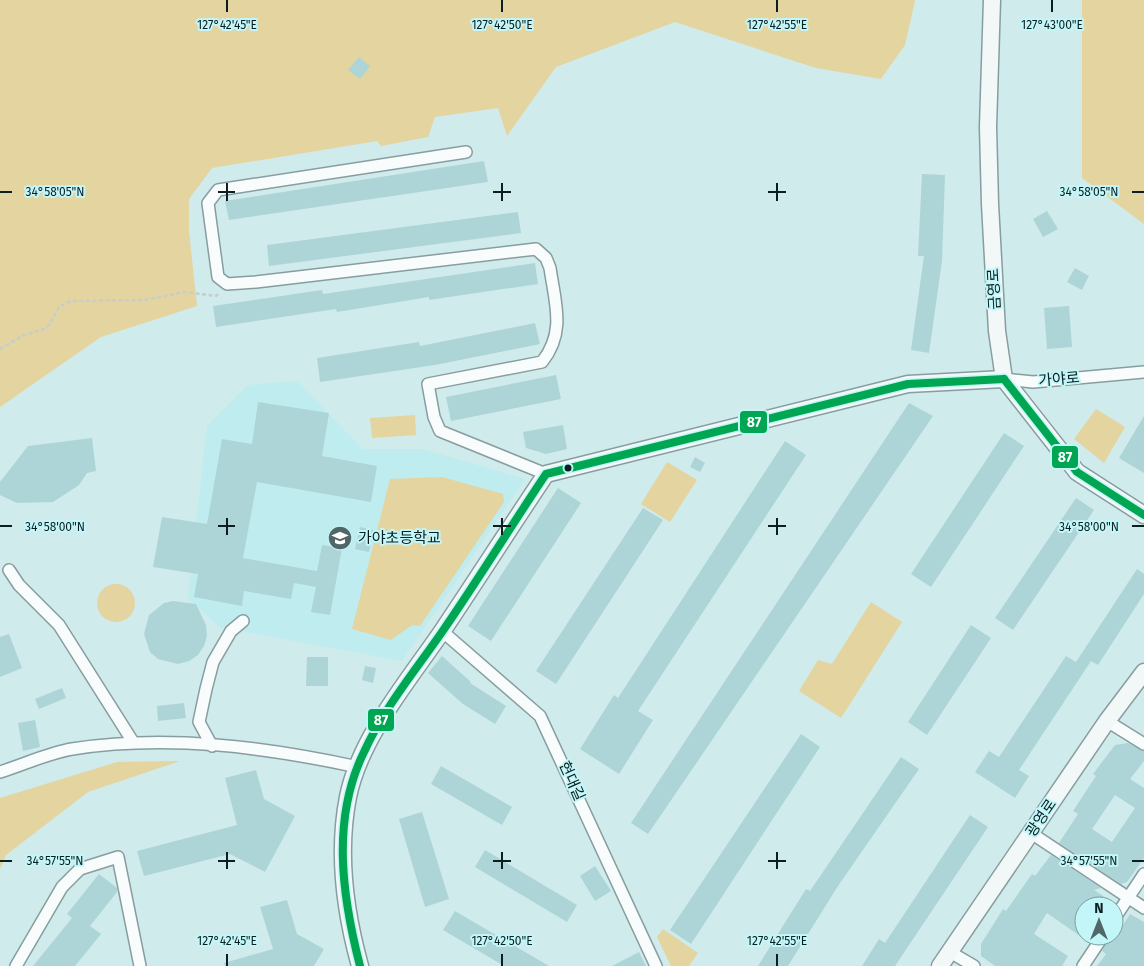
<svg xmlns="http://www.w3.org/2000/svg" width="1144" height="966" font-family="'Fira Sans','Noto Sans KR',sans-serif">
<rect width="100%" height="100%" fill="#d0ebec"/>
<path fill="#bfecef" d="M297,381l66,68h60l102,30 -123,182 -183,-34 -31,-29 19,-172 41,-41z"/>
<g fill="#e4d49f">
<path d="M0,0h915v1l-10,44 -24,34 -65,-11 -141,-46 -119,45 -49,69 -9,-28 -63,9 -7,20 -47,9 -4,-5 -165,27 -23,31v32l8,75 -96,31 -101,70z"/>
<path d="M1082,0h62v224l-62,-46z"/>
<path d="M1096,409l29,18 -21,36 -30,-24z"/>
<path d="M415,415l1,20 -44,3 -2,-20z"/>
<path d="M667,462l30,18 -27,42 -29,-18z"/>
<path d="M442,477l61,17 1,8 -84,124 -8,-1 -21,15 -39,-11 38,-150z"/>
<circle cx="116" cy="603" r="19"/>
<path d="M871,602l31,20 -61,96 -42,-27 19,-31 14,4z"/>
<path d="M180,761l-92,31 -82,63 -6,14v-71l117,-36z"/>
<path d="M663,929l35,24 -9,13h-18l-14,-29z"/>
</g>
<g fill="#add5d7" fill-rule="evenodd">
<path d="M359,57l11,9 -10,13 -12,-9z"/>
<path d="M484,161l4,21 -259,38 -4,-19z"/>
<path d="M922,174l23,1 -3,86 -13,92 -18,-3 13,-94h-6z"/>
<path d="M1047,211l11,18 -15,8 -10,-18z"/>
<path d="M518,212l3,21 -252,33 -2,-21z"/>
<path d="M535,263l3,21 -109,16v-3l-92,15 -1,-3 -120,18 -3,-21 109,-16 1,4z"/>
<path d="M1075,268l14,8 -7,14 -15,-8z"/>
<path d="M1069,306l3,41 -25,2 -3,-41z"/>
<path d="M535,323l5,21 -105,21 -115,17 -3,-24 102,-16 1,4z"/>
<path d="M556,375l5,24 -110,22 -5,-24z"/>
<path d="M258,402l71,11 -7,43 55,10 -6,36 -114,-20 -14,76 74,13 5,-26 20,3 -12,67 -19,-3 5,-25 -22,-4 -3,16 -47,-8 -2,15 -48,-9 4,-23 -45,-7 9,-50 45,7 15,-85 30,5z"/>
<path d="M909,403l24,13 -285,418 -17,-11z"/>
<path d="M1144,416v57l-25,-15z"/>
<path d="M563,425l4,24 -21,5 -20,-6 -3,-16z"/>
<path d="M1004,433l20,13 -93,141 -20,-13z"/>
<path d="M92,438l4,33 -9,2 -8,12 -26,17 -36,1 -17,-8v-13l28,-36z"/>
<path d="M785,441l21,14 -168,256 15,9 -34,54 -39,-25 34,-54 4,3z"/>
<path d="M695,457l10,6 -5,9 -10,-5z"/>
<path d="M558,488l23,15 -90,138 -23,-15z"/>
<path d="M1076,498l18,12 -81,120 -18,-12z"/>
<path d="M643,508l20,12 -107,164 -20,-13z"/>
<path d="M360,527l14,3 -5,22 -14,-3z"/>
<path d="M1137,569l7,5v20l-46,71 -7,-4 -72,109 10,6 -14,22 -40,-26 14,-21 10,6 67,-101 10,6z"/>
<path d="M173,601l23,3 10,21 1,11 -3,10 -6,9 -9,6 -11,3 -20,-5 -8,-7 -6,-18 5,-19 15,-12z"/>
<path d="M971,625l20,13 -64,97 -19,-13z"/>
<path d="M9,634l13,34 -22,9v-40z"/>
<path d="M442,656l29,26 -1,1 36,23 -11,18 -32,-20 -35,-31z"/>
<path d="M307,657h21v29h-22z"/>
<path d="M365,666l11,2 -3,15 -11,-3z"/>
<path d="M62,688l4,10 -27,11 -4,-10z"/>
<path d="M184,703l2,15 -28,3 -1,-15z"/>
<path d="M35,720l5,27 -17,4 -5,-28z"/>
<path d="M801,734l19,13 -129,197 -21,-14z"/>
<path d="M1128,743l16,8v10l-14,18 14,9v70l-17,24 -6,2 -62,-41 19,-29 -5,-3 23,-35 -3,-2 22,-29zM1115,795l20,13 -23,34 -20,-13z"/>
<path d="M901,757l18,12 -81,117 -50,80h-30l48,-77 4,2z"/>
<path d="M441,766l71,41 -10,18 -71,-41z"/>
<path d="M256,770l8,29 31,17 -30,56 -35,-18 -86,22 -7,-25 100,-26 -12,-47z"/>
<path d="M422,812l27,87 -24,8 -26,-88z"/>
<path d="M970,815l18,12 -93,139h-33l17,-27 6,4z"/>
<path d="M485,850l92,55 -10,17 -92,-55z"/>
<path d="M1051,855l50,33 -7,2 21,14 -1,2h-30v30h10l-4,7 -43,-30 -13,21 34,22 -6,10h-67l-14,-10v-12l22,-35 3,2 26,-37 3,2z"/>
<path d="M595,866l16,25 -16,10 -15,-25z"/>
<path d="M99,874l18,14v4l-27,34 11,8 -26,32h-42l39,-48 -5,-4z"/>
<path d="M287,900l10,34 27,15 -10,17h-89l-1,-3 49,-14 -13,-42z"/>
<path d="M455,911l94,55h-45l-61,-36z"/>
<path d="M1130,914l14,8v44h-47l9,-12 -4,-3 8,-15h6z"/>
<path d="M639,952l7,14h-34z"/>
</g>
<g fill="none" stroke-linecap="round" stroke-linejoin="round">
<g stroke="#889d9f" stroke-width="14">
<g id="street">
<path d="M466,152l-248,38 -10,13 10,74 9,7 29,-2 280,-33 10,9 4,10c5,35 16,64 -8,94l-114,22 6,33 6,14 106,43"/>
<path d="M1004,379l29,3 111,-10"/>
<path d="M9,570l10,15 40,40 74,117"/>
<path d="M442,631l98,85 116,250"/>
<path d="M1107,721l37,23"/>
<path d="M212,746l-13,-24 7,-33 7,-27 18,-31 12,-10"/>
<path d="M0,772c23,-7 48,-19 72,-23 95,-15 193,-2 286,18"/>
<path d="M1031,833l113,75"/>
<path d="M1114,919l30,-45"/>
<path d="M950,952l24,14"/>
<path d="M16,966l46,-79 18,-18 38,-12 22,109"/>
<path d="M1083,966l20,-30"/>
</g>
</g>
<g stroke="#889d9f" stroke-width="19">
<g id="secondary">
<path d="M992,0l-4,127 2,77 7,127 7,48 73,93 67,43"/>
<path d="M360,966c-15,-54 -23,-113 -12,-169 12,-60 61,-117 95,-167 35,-52 68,-104 103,-156l362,-90 96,-5"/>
<path d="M940,966l167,-245 37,-49"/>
</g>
</g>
<path stroke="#c6cdcd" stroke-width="2.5" stroke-dasharray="4 2.5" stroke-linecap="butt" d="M0,349l22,-13 22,-7 6,-5 9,-17 12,-6 74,-1 39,-8 32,4 3,-3"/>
<use href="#street" stroke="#f8fcfc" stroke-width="11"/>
<use href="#secondary" stroke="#f2f7f8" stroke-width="16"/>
<g stroke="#c3f6f9" stroke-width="11">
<g id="bus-1">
<path d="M1004,379l73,93 67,43"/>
<path d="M360,966c-18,-70 -29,-147 4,-214 20,-44 51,-81 78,-120 36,-52 69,-106 104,-158l362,-90 96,-5"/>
</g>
</g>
<use href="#bus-1" stroke="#00a651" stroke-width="8"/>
</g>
<path fill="none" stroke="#0b1e20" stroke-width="2" d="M227,0v12M502,0v12M777,0v12M1052,0v12M227,183v18M502,183v18M777,183v18M0,192h12M218,192h17M493,192h18M768,192h18M1132,192h12M227,518v17M502,518v17M777,518v17M0,526h12M218,526h17M493,526h18M768,526h18M1132,526h12M227,852v17M502,852v17M777,852v17M0,861h12M218,861h17M493,861h18M768,861h18M1132,861h12M227,954v12M502,954v12M777,954v12"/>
<defs>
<g id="school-disc" transform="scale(1.25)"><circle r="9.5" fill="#506667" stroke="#c3f6f9"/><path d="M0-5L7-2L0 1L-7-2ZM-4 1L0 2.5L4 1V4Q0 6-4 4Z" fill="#fff"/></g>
</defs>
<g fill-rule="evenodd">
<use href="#school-disc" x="340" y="538"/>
</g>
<circle fill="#0b1e20" stroke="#c3f6f9" stroke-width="2" cx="568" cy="468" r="4.5"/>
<g text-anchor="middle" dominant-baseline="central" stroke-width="4" stroke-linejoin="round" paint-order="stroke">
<g font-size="15" fill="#0b1e20" stroke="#c3f6f9">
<text transform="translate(994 289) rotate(-93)">금영로</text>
<text transform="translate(1059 379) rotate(-5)">가야로</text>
<text transform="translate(572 781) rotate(66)">현대길</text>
<text transform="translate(1041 818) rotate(-56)">광영로</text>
</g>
<g font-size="15" fill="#0b1e20" stroke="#c3f6f9" text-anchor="start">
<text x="358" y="538">가야초등학교</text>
</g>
</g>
<g font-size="12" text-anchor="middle" fill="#0b1e20" stroke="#c3f6f9" stroke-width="4" stroke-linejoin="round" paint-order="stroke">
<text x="227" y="29">127°42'45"E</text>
<text x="502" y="29">127°42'50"E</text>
<text x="777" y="29">127°42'55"E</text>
<text x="1052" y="29">127°43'00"E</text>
<text x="55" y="196">34°58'05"N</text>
<text x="1089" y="196">34°58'05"N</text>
<text x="55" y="531">34°58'00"N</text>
<text x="1089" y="531">34°58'00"N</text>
<text x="55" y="865">34°57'55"N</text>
<text x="1089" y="865">34°57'55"N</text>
<text x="227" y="945">127°42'45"E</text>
<text x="502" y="945">127°42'50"E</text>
<text x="777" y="945">127°42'55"E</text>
</g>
<g stroke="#c3f6f9" stroke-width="2">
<rect x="739" y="410" width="29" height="24" rx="5" fill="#00a651"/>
<rect x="1051" y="445" width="28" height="24" rx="5" fill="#00a651"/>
<rect x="367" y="708" width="28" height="24" rx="5" fill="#00a651"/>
</g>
<g font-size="14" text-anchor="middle" font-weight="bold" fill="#fff">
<text x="754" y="427">87</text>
<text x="1065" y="462">87</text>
<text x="381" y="725">87</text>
</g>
<g transform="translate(1099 921)"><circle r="24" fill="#c3f6f9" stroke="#79a0a2"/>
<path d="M0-4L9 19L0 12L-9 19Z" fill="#506667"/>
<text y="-8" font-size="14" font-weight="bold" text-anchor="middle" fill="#0b1e20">N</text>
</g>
</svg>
